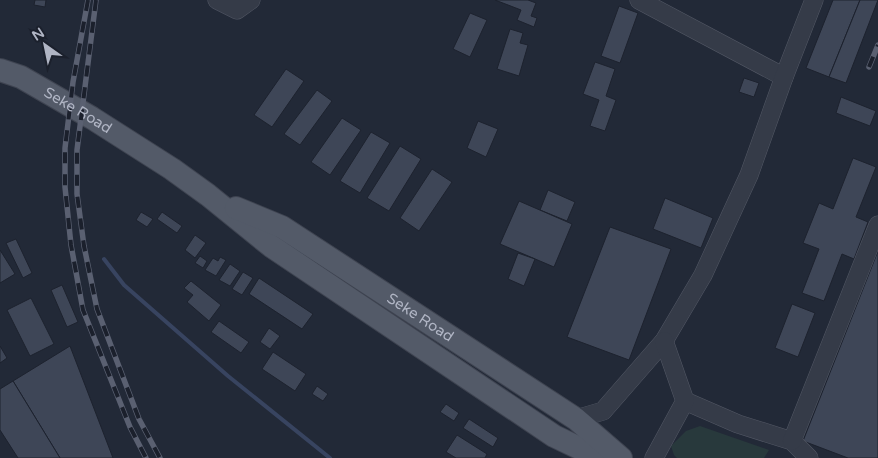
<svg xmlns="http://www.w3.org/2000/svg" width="878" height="458" font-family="'Varela Round',sans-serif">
<rect width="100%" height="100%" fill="#222937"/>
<path fill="#28393c" d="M700,426l69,24 -5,8h-87l-3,-3 -3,-9 15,-15z"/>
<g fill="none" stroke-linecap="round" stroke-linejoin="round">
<path stroke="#384460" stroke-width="4" d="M104,259l20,26 104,91 102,82"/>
</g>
<g fill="#3e4657" stroke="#1d222e">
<path d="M35,0h11l-1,7 -11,-2z"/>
<path d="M495,0h33l8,3 -5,13 6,2 -3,9 -17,-7 4,-10z"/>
<path d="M833,0h27l-31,77 -23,-9z"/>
<path d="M860,0h18l-32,83 -17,-6z"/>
<path d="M619,6l19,7 -18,50 -19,-7z"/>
<path d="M470,13l17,7 -17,37 -17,-8z"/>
<path d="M510,29l13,4 -3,10 8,2 -9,31 -22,-7z"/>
<path d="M595,62l20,7 -9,27 10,4 -11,31 -15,-5 9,-26 -16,-6z"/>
<path d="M286,69l18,12 -32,46 -18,-12z"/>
<path d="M744,78l15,5 -5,14 -15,-5z"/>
<path d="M317,90l15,11 -32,44 -16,-11z"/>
<path d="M841,97l35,14 -6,15 -34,-13z"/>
<path d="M342,118l19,12 -31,45 -19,-13z"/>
<path d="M478,121l20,8 -12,28 -19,-9z"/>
<path d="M371,132l19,11 -30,50 -20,-12z"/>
<path d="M400,146l21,13 -32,52 -22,-13z"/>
<path d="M853,158l23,9 -20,50 12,5 -14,37 -12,-5 -18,47 -22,-8 17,-44 -16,-6 16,-40 14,6z"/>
<path d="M432,169l20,13 -33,49 -19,-13z"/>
<path d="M548,190l27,12 -8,19 -27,-11z"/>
<path d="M665,198l48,20 -12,30 -48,-19z"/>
<path d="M519,201l53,23 -18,43 -54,-23z"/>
<path d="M141,212l12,7 -6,8 -11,-7z"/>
<path d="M162,212l20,14 -5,7 -20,-14z"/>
<path d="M610,227l61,22 -42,111 -62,-23z"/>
<path d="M195,235l11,8 -11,15 -10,-8z"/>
<path d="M16,239l16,34 -9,5 -17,-35z"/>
<path d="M0,250l15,24 -15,9z"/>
<path d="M878,251v207h-30l-45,-17z"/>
<path d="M518,253l17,6 -11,27 -16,-7z"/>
<path d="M200,256l7,5 -4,7 -8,-5z"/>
<path d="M220,257l6,3 -10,16 -11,-6 8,-12 5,3z"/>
<path d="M230,264l10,7 -10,15 -11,-6z"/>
<path d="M243,272l10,6 -11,17 -10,-6z"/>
<path d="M259,278l54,36 -11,15 -53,-35z"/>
<path d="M191,281l30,24 -12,16 -22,-19 6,-7 -9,-7z"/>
<path d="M62,285l16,37 -11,5 -16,-37z"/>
<path d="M31,298l23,46 -24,12 -23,-46z"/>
<path d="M792,304l23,9 -17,44 -23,-9z"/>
<path d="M219,321l30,21 -8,11 -30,-21z"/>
<path d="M269,328l11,8 -10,13 -10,-7z"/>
<path d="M0,346l7,12 -7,5z"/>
<path d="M70,346l43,112h-53l-47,-77z"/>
<path d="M273,352l33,22 -11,17 -33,-22z"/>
<path d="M13,381l47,77h-42l-18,-28v-41z"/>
<path d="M317,386l11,8 -5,7 -11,-7z"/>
<path d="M446,404l13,9 -5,8 -14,-9z"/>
<path d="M469,419l29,19 -5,9 -30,-19z"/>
<path d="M457,435l30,19 -2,4h-29l-10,-6z"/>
</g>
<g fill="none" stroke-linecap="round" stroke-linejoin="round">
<g stroke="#535865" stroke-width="19">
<g id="minor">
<path d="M217,0l20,10 14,-10"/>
<path d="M639,0l145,77"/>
<path d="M685,401l53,23 54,17 17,17"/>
<path d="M576,419l27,-8 61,-70 39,-66 46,-100 35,-98 30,-77"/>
<path d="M792,441l86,-216"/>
<path d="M654,458l31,-57 -21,-60"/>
</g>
</g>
<g stroke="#3f4451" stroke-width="24">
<g id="major">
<path id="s1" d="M0,70l21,7 71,41 80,51 36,26 63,51 283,190 46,22"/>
<path id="s2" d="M236,208l46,19 294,192 45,39"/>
</g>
</g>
<use href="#minor" stroke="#353b48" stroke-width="18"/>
<use href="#major" stroke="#535a68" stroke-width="22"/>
<g stroke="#5a6071" stroke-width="5.5">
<g id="rail">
<path d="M88,0l-15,82 -8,66v39l6,58 12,65 47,117 16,31"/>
<path d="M96,0l-19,150v44l7,52 13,63 42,110 21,39"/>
<path d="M869,67l9,-22"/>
</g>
</g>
<use href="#rail" stroke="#1b202c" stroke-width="4" stroke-dasharray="11" stroke-linecap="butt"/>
</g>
<g text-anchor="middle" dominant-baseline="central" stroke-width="5" stroke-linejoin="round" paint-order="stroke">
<g font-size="15" fill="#b0b5c4" stroke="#1b202c">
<text stroke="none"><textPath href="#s1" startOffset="88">Seke Road</textPath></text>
<text stroke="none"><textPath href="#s2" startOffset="215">Seke Road</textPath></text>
</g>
</g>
<g transform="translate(45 45) rotate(327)" stroke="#1b202c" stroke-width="4" paint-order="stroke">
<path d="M0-4L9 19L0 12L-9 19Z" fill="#b0b5c4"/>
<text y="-8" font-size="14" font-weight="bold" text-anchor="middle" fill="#b0b5c4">N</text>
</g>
</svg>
